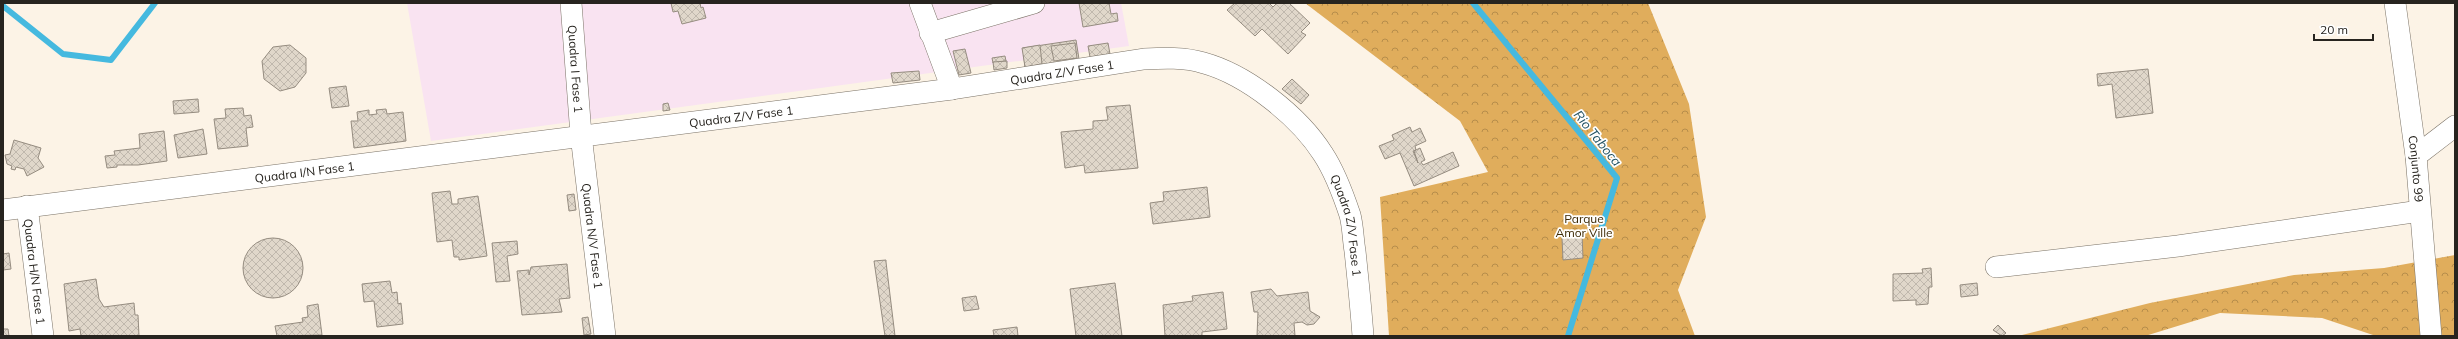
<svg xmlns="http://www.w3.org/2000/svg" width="2458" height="339" font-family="Mulish,sans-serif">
<defs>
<pattern id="forest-crowns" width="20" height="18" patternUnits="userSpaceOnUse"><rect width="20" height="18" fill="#e0ad5c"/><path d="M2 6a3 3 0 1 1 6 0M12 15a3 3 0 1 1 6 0" fill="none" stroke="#b68d4b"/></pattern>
<pattern id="building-cross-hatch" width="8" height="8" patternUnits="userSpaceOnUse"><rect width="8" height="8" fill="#e0d7ca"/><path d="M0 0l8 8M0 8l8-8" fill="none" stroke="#c0b8ad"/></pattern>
</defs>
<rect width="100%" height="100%" fill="#fcf3e6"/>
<path fill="#f9e3f1" d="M407,3h714l8,43 -698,95z"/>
<g fill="url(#forest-crowns)">
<path d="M1305,3h343l41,101 17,113 -28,73 17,46h-306l-9,-139 108,-25 -28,-51z"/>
<path d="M2455,255v81h-79l-54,-18 -102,-5 -75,23h-127l132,-33 144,-28 90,-7z"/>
</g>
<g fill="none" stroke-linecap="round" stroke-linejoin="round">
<g stroke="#45b9df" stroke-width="6">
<path d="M1473,3l144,175 -49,158"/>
<path d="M3,6l60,48 48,6 44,-57"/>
</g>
</g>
<g fill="url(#building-cross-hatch)" stroke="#958c80">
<path d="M671,3h29l1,5 2,-1 3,11 -24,6 -4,-13 -5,1z"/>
<path d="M1079,3h30l2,11 6,-1 1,8 -35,6z"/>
<path d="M1235,3h34l4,4 4,-4h12l21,20 -9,9 5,3 -18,19 -26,-25 -7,7 -28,-26z"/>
<path d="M1076,40l3,19 -54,8 -2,-19z"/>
<path d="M1075,43l2,15 -23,3 -3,-15z"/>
<path d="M1108,43l2,11 -20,3 -2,-11z"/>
<path d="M290,45l16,13v15l-11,14 -15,4 -16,-12 -2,-18 11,-14z"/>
<path d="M1040,45l2,19 -17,3 -3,-19z"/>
<path d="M965,49l6,24 -12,2 -6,-24z"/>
<path d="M1005,56l1,5 -13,2 -1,-5z"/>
<path d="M1007,61v7l-13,2 -1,-8z"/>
<path d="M2148,69l5,44 -37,5 -4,-34 -14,2 -1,-12z"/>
<path d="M919,71l1,9 -27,3 -2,-10z"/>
<path d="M1292,79l17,16 -8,9 -19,-15z"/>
<path d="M346,86l3,20 -17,2 -3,-20z"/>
<path d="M198,99l1,13 -25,2 -1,-13z"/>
<path d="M668,103l2,7 -7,1v-7z"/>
<path d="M1130,105l8,63 -53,5 -1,-8 -19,3 -4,-36 32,-3v-8l15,-1 -2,-13z"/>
<path d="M243,108l1,8 7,-1 2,12 -7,1 2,18 -30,3 -4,-30 12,-1 -1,-9z"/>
<path d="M386,109l1,5 16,-2 3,29 -52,7 -3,-27h7l-1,-9 12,-2v5l8,-1 -1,-4z"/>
<path d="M1410,127l2,5 8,-4 6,13 -11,5 1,4 -3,1 5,12 -4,-12 6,-3 5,12 -4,2 2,3 30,-13 6,14 -45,20 -14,-33 -15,6 -6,-13 15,-6 -2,-5z"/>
<path d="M203,129l4,25 -29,4 -4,-23z"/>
<path d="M164,131l3,30 -29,4h-21v2l-10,1 -2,-12 10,-1 -1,-4 26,-3 -1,-14z"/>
<path d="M14,140l27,8 -3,10 6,9 -17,9 -3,-7 -8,-2 -1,3 -4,-1 1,-3 -5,-2 -2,-9 5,-1z"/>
<path d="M1207,187l3,30 -57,7 -3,-21 14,-2 -1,-9z"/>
<path d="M450,191l2,13h6v-5l20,-3 9,60 -28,4v-3h-5l-2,-17 -15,2 -5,-49z"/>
<path d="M574,194l2,16 -7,1 -2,-16z"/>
<path d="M1582,234l1,24 -20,2 -1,-22z"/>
<circle cx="273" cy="268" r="30"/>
<path d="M517,241l1,13 -11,2 3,25 -14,1 -4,-39z"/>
<path d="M9,253l2,16 -8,1v-16z"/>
<path d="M886,260v2l9,74h-10l-11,-75z"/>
<path d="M567,264l3,34 -11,1 3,13 -40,3 -5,-44 12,-1v5l2,-8z"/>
<path d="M1931,268l1,19h-3l-1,17 -12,1v-5l-23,1v-27l30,-1 -1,-4z"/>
<path d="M96,279l3,20 5,8 30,-4 1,12h3l1,21h-58l-1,-7 -11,2 -5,-47z"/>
<path d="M390,281l2,12 5,-1 1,12 3,-1 2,21 -26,3 -3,-26 -10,1 -2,-18z"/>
<path d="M1115,283l7,53h-46l-6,-47z"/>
<path d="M1977,283l1,12 -17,2 -1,-12z"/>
<path d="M1271,289l6,7 31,-4 2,19 10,6 -6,7 -7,1 -5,-3 -8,1 1,13h-38l1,-24h-4l-3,-20z"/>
<path d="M1223,292l4,37 -25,3v4h-37l-2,-31 30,-4 -1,-5z"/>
<path d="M976,296l3,13 -15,2 -2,-13z"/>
<path d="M318,304l4,31 -45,1 -2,-10 28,-4 -1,-4 6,-1 -1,-11z"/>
<path d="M588,317l3,17 -7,1 -2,-17z"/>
<path d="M1998,325l8,8 -4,3 -9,-6z"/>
<path d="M1017,327l1,9h-24l-1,-6z"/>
<path d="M3,329h5l1,7h-6z"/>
</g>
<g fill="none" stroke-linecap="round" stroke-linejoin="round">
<g stroke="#7a7266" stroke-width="22">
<g id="street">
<path id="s1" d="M571,3l10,132 24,201"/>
<path d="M920,3l32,86"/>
<path id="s2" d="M2395,3l21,153 15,180"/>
<path d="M930,33l104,-30"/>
<path d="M2416,156l39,-30"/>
<path id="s3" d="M27,206l16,130"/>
<path id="s4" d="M3,210l949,-121 192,-30c19,-1 41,-2 60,4 43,12 95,53 119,91 12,18 20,40 27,61 3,11 3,25 5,36 3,29 6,57 8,85"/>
<path d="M1996,267l182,-21 242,-35"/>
</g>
</g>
<use href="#street" stroke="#fff" stroke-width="21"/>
</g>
<g text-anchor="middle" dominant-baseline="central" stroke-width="3.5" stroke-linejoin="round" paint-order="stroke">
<g font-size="12" fill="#27241f" stroke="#fff">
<text stroke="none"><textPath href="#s1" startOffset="66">Quadra I Fase 1</textPath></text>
<text stroke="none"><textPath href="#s4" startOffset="1068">Quadra Z/V Fase 1</textPath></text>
<text stroke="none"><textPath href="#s4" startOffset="744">Quadra Z/V Fase 1</textPath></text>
<text stroke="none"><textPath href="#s2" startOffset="167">Conjunto 99</textPath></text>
<text stroke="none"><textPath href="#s4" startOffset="304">Quadra I/N Fase 1</textPath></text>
<text stroke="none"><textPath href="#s4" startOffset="1440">Quadra Z/V Fase 1</textPath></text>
<text stroke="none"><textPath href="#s1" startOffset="234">Quadra N/V Fase 1</textPath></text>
<text stroke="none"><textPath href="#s3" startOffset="66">Quadra H/N Fase 1</textPath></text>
</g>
<g font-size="12" fill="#3d2904" stroke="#fff">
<text x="1584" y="218">Parque<tspan x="1584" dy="14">Amor Ville</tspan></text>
</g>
<g font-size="13" font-style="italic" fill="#225262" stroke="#fff">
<text transform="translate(1598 138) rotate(51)">Rio Taboca</text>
</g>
</g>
<rect width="2458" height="339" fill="none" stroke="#27241f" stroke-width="8"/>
<path d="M2314 34v6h59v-6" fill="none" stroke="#27241f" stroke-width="2"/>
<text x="2320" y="34" font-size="12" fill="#27241f" stroke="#ffffff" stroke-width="3" paint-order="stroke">20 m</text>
</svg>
